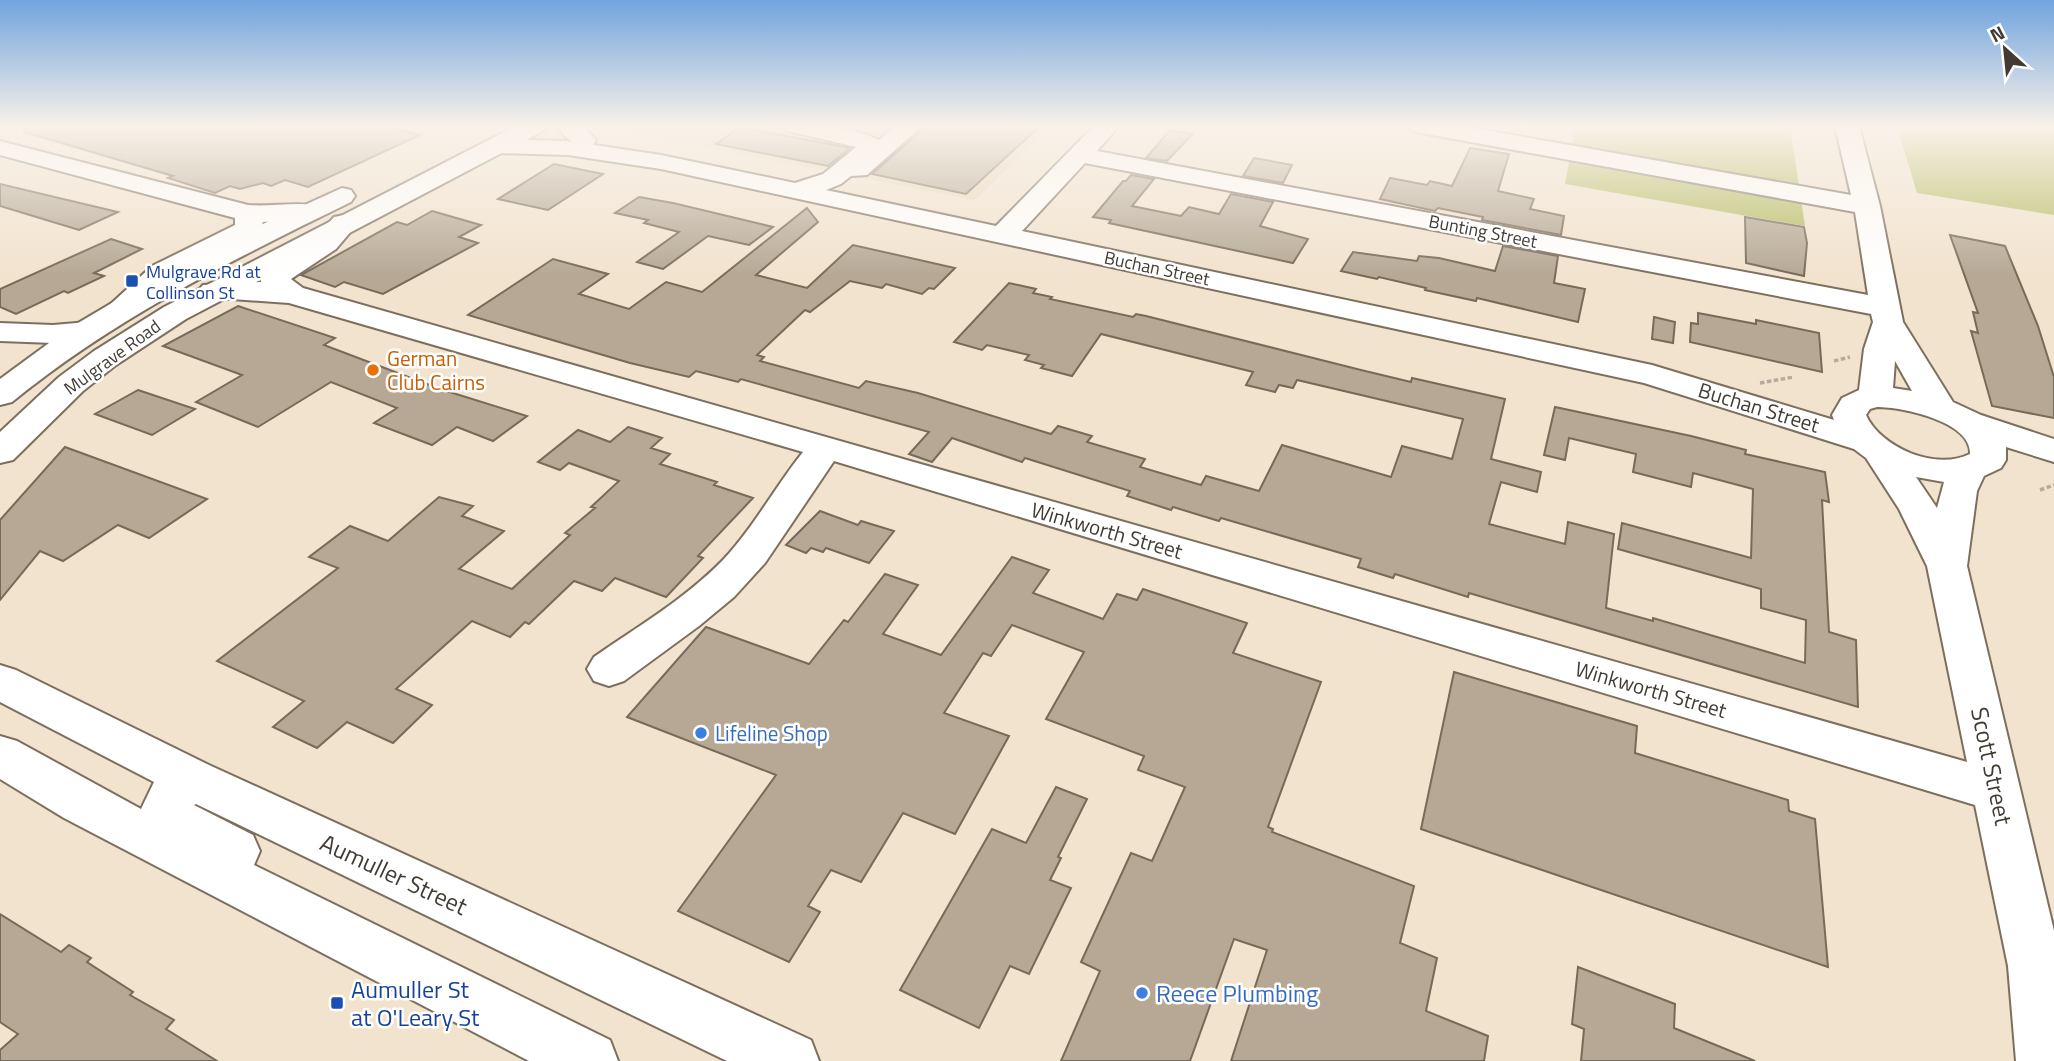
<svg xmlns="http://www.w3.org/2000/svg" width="2054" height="1061" font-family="'Titillium Web',sans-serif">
<rect width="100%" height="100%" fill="#f2e3cf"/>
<path fill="#ebd8bd" d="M595,126h455l-75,74z"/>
<g fill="#b6bc64">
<path d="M1576,126h214l15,100 -240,-42z"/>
<path d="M1897,126h157v89l-137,-22z"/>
</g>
<g fill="#b6a895" stroke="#776a58" stroke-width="2">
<path d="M24,126h363l33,9 -112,52 -23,-7 -14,6 -8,-3 -23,6 -10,-3 -15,7 -47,-15 5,-2 -149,-44z"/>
<path d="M927,126h113l-74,68 -94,-20z"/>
<path d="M740,127l110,21 -22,18 -112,-22z"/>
<path d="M1170,130l23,4 -26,27 -21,-3z"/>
<path d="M1470,148l39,6 -11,37 36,8 -4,10 34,7 -3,19 -79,-15 1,-3 -45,-9 -3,3 -55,-12 10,-21 37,7 3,-4 22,5z"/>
<path d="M1254,158l38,7 -9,18 -40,-7z"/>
<path d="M554,164l49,10 -55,36 -50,-11z"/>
<path d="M1131,175l23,4 -22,27 49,10 8,-9 30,7 12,-20 42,8 -13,24 48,13 -15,24 -184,-40 2,-3 -18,-3 30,-36h3z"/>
<path d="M0,184l118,28 -39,18 -79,-24z"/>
<path d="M639,197l34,6 100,24 -24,18 -41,-9 -45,33 -26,-7 42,-30 -35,-9 4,-3 -33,-7z"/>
<path d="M807,208l11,14 -62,53 51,13 46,-43 102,23 -21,21 -5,-1 -7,6 -36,-10 -4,4 -32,-7 -40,31 -5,-2 -48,45 7,2 -4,4 99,27 7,-7 52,12 133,41 7,-8 34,10 -5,6 58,17 -5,8 61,18 5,-9 53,15 23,-46 109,32 11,-31 50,13 11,-40 -166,-39 -4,8 -14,-3 -4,7 -29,-7 7,-13 -152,-38 -29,42 -31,-8 3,-3 -19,-5 4,-5 -42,-10 -5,5 -28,-8 55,-59 27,6 -3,4 19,4 -2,2 83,18 3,-3 10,2 215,54 50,12 1,-4 93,21 -14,60 50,13 -4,20 -36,-10 -12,42 76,20 3,-22 46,12 -8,74 47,13v-3l152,45 1,-43 -45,-12v-19l-143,-40 4,-26 129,35 2,-69 -60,-16 -2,14 -58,-15 3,-18 -67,-16 -4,22 -21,-5 11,-48 136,29 55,14 -1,4 80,18 4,30 -7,-2 7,132 27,8 2,67 -389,-114 -1,4 -73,-23 -2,4 -35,-11 3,-8 -140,-41 -2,3 -46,-14 -2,3 -44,-14 3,-5 -105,-33 -3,4 -70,-24 -20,24 -23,-8 20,-22 -188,-53 -3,3 -42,-11 -7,6 -59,-14 -162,-48 85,-56 55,15 -29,20 50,15 37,-27 36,10z"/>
<path d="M432,211l49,14 -22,12 19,6 -95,51 -39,-12 -9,5 -34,-12 96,-53 10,3z"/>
<path d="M1745,217l59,10 3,16 -3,33 -58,-13z"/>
<path d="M1950,235l55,11 33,80 16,51v41l-62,-12 -21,-75 7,2 -5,-21 5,1z"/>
<path d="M111,239l31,10 -48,24 10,3 -36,17 -4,-2 -48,23 -16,-7v-18z"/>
<path d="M1503,246l55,10 -4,27 31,6 -7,33 -101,-24 -1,3 -51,-11 1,-2 -47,-11 -2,2 -36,-8 12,-19 64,9 2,-5 20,2 56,13z"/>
<path d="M238,306l97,32 -11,7 116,44 87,27 -34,25 -36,-14 -25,18 -58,-22 23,-15 -66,-26 -73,45 -62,-25 46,-27 -79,-29z"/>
<path d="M1698,313l58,11v-4l63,13 3,39 -132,-30 1,-19 7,1z"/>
<path d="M1654,317l21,5 -2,21 -21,-4z"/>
<path d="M138,390l57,19 -43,26 -57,-21z"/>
<path d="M628,427l34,11 -11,10 19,6 -10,10 57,18 -3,3 39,13 -55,58 5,2 -37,39 -51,-19 -13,13 -28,-10 -45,43 -4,-2 -15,15 -38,-16 -76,68 36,16 -39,38 -46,-21 -30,26 -44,-21 31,-26 -87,-40 121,-93 -29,-11 41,-31 38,15 51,-44 34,9 -11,10 42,15 -45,38 53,20 58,-54 -5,-2 30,-25 -4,-1 28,-26 -50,-18 -9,7 -22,-8 40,-32 32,12z"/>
<path d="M65,447l142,52 -58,39 -31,-13 -55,36 -23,-10 -40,49v-80z"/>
<path d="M820,511l38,14 3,-4 33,10 -25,32 -43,-15 -3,4 -12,-4 -5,5 -20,-8z"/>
<path d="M1012,557l37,13 -16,23 70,26 14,-25 20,6 6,-11 104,34 -14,30 88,29 -53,145 5,2 -1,3 142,54 -14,57 37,15 -11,53 62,25 -4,25h-253l36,-111 -33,-11 -44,122h-129l39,-90 -19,-9 50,-109 21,8 33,-74 -47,-17 6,-14 -98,-37 38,-67 -72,-27 -21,31 -8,-3 -39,60 65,23 -54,98 -52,-21 -42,69 -30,-12 -23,36 12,6 -31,50 -111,-51 98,-136 -149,-58 79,-90 103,37 35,-44 4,2 37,-48 33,11 -35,49 58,21z"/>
<path d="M1454,672l183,54 -2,27 153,47 1,11 26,8 13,148 -407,-138z"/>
<path d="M1056,787l31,12 -29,58 3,1 -11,22 21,8 -42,86 -19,-8 -31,62 -79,-38 92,-161 34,14z"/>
<path d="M0,914l61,38 8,-7 22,13 -4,4 46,30 -3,3 44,25 -8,9 51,32h-217v-11l18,-16 -18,-12z"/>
<path d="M1578,967l97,37 -1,24 81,33h-174l3,-32 -12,-5z"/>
</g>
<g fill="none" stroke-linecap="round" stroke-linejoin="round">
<g stroke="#7d6f5e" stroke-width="4">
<g id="minor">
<path d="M784,126c33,0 65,-1 95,14l16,-14h27l-55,49 -16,1 -10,8 -15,6 170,36 98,-100h25l-22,25 771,144 -13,-83 -434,-79 -8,-2 -4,-5h53l389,69 -16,-69h24l21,80 23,116 50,80 28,13 73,24v23l-48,-15v13l-5,8 -17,8 -7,15 -10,75 87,365v130h-38l-8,-95 -33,-161 -1141,-344 -69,102 -31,34 -35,29 -75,55 -15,5 -15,-5 -7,-12 7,-12c43,-30 91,-58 129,-97 31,-33 52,-73 80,-108l-514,-149 -86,-6 -5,-6 5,-6 58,-3v-5l13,-14 42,-26 18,-20 10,-2 10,2 4,6 -22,26 -45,30 12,9 1664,474 -40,-196 -28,-57 -33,-51 -12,-9 -210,-66 -983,-214 -93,-14 -73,-2 -9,-2 -3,-5 3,-5 9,-2 73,2 93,14 134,28 28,-9 33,-27 -68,-16zM1085,163l786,151 2,8 -9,27 -5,41 -17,8 -10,17 2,5 -182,-55 -630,-134zM1895,361l17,30 -19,-3zM1877,407c26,0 95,15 93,47 -34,17 -89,-6 -104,-39l4,-6zM1916,477l28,5 -7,26z"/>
<path d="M0,141l248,64c23,2 49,-4 70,1l4,6 -4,6 -55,4 -5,13 -86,43 -44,40 -11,3 -11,-3 -4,-6 50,-46 83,-41v-7l-235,-63z"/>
<path d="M88,322l11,2 5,7 -5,7 -46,5 -53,-2v-18l53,2z"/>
</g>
</g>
<g stroke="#7d6f5e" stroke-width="4">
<g id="major">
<path d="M516,126h31l-4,5 -357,188 -70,46 -33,26 -70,69 -13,3v-31l59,-55 35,-26 70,-44z"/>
<path d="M557,126h26l13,14 -3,5c-17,4 -27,-6 -36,-19z"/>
<path d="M342,188l9,2 4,6 -4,6c-119,58 -236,116 -339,200l-12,3v-26l68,-50 86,-51 89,-45z"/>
<path d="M0,665l16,5 193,95 602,275 8,21h-92l-531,-257 -2,1 59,30 7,16 -6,14 356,175 8,21h-89l-465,-243 -64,-39v-43l17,5 124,68 13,-27 -154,-80z"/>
</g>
</g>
<g stroke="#b7ab9b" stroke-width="3.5" stroke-dasharray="4.5 2.5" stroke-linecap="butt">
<path d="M1834,361l16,-4"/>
<path d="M1760,383l34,-6"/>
<path d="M2040,490l14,-5"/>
</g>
<use href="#minor" fill="#fff" fill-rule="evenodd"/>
<use href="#major" fill="#fff" fill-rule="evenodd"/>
</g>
<linearGradient id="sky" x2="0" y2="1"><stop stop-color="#71a4de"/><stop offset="0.46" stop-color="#f9f2e9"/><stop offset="1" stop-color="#f9f2e9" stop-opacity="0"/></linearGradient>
<rect width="2054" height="275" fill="url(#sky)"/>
<g fill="#1a4fb4" stroke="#fff" stroke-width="2.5">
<rect x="125" y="274" width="14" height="14" rx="3.5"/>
<rect x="330" y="996" width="14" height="14" rx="3.5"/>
</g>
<circle fill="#e8710a" stroke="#fff" stroke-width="2.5" cx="373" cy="370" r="7"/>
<g fill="#3f7fe0" stroke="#fff" stroke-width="2.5">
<circle cx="701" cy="733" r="7"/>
<circle cx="1142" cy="993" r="7"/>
</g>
<g text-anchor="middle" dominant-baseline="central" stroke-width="5" stroke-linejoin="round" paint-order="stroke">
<g font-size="18" fill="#413b33" stroke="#fff">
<text transform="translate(1483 231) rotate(11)">Bunting Street</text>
<text transform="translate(1157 268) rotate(12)">Buchan Street</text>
<text transform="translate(112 357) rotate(-36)">Mulgrave Road</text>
</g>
<g font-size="18" fill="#164399" stroke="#fff" text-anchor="start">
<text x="146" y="271">Mulgrave Rd at<tspan x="146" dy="21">Collinson St</tspan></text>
</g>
<g font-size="21" fill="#c56008" stroke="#fff" text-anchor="start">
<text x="387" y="358">German<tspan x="387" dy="24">Club Cairns</tspan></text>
</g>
<g font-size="21" fill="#413b33" stroke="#fff">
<text transform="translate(1759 407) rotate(17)">Buchan Street</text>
<text transform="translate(1107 530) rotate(16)">Winkworth Street</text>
<text transform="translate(1651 689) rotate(16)">Winkworth Street</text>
</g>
<g font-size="21" fill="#366cbe" stroke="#fff" text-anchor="start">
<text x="715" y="733">Lifeline Shop</text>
</g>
<g font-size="24" fill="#413b33" stroke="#fff">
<text transform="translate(1992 766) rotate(78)">Scott Street</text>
<text transform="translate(394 874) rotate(25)">Aumuller Street</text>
</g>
<g font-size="24" fill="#164399" stroke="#fff" text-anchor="start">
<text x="351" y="989">Aumuller St<tspan x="351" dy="28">at O'Leary St</tspan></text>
</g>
<g font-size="24" fill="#366cbe" stroke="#fff" text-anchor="start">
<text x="1156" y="993">Reece Plumbing</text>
</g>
</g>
<g transform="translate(2005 49) rotate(333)" stroke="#ffffff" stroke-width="5" paint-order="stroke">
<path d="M0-5L12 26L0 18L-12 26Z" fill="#413b33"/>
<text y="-10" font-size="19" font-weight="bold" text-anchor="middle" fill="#413b33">N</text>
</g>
</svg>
